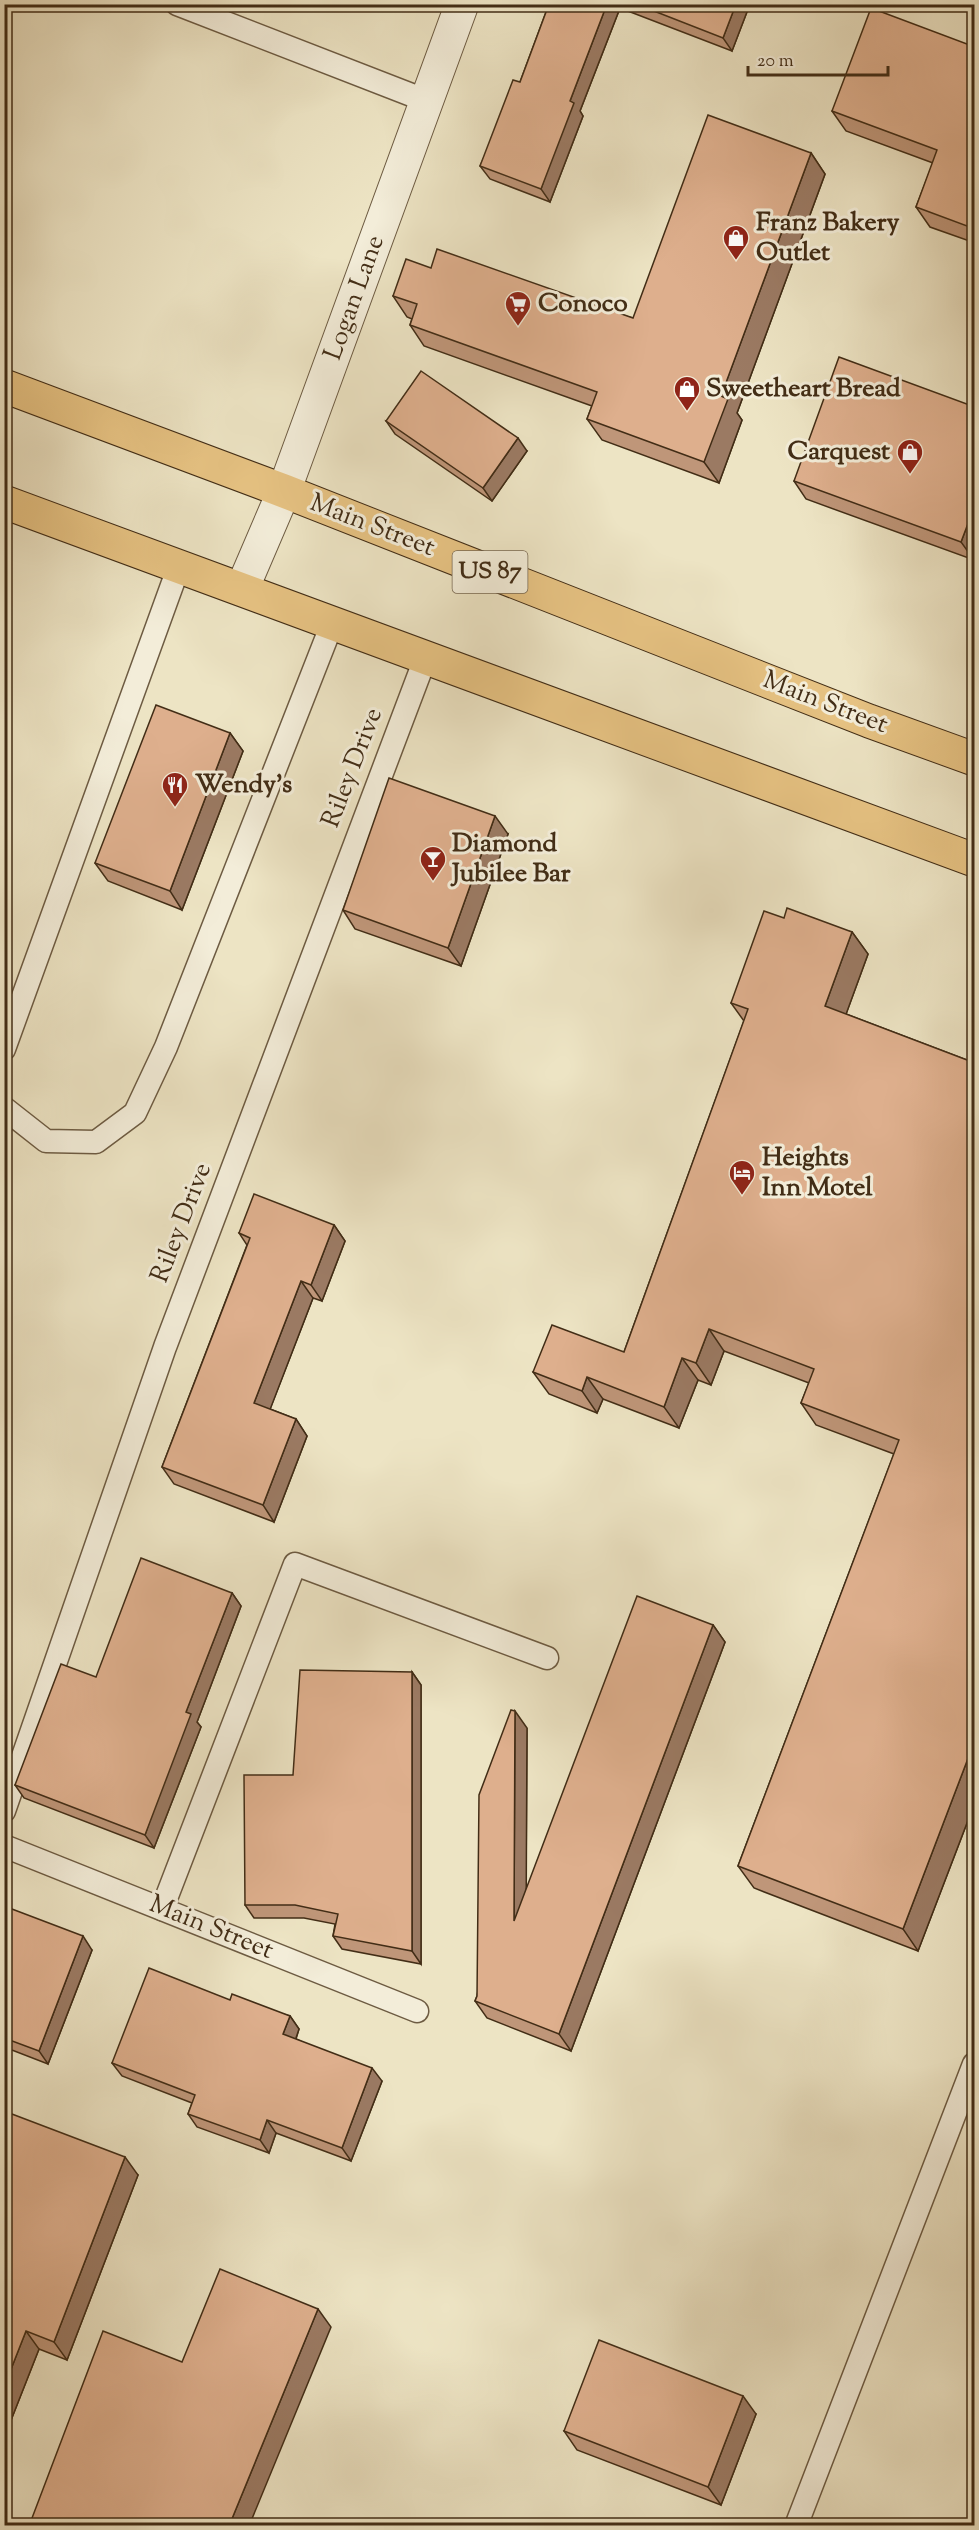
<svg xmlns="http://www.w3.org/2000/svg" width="979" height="2530" font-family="'Sorts Mill Goudy',serif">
<rect width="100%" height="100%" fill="#ede4c4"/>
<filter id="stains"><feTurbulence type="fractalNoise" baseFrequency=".00333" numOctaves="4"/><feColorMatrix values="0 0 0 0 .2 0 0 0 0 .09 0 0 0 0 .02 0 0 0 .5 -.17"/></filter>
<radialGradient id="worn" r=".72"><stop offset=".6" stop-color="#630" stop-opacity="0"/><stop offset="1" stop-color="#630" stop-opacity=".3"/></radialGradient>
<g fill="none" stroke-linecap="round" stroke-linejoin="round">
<g stroke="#6d5b42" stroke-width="25">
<g id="service">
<path d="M177,4l250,97"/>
<path d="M4,1049l175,-483"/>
<path d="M4,1108l42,33 50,1 39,-29 31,-66 166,-423"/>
<path d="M4,1811l161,-464 260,-688"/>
<path d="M4,1846l413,165"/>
<path d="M162,1909l133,-345 252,94"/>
<path d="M796,2526l178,-462"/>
</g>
</g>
<g stroke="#6d5b42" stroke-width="35">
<path id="minor" d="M242,589l42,-98 178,-487"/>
</g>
<g stroke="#422d16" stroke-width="35">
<g id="primary">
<path d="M4,386l280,105 585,230 105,38"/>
<path d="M4,502l970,358"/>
</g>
</g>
<use href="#service" stroke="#f3edd9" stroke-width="22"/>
<use href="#minor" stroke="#f3edd9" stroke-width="33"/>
<use href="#primary" stroke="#e6c282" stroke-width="33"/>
</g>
<g fill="#bf9679" stroke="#422d16" stroke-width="1.5">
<path d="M549,4h201l-18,47 -112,-43 -40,103 3,5 -33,86 -60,-23 -10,-13 40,-84z"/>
<path d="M975,47v196l-45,-16 -14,-20 17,-44 -87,-32 -14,-20z"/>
<path d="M811,153l14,21 -88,239 5,7 -23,63 -117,-43 -15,-21 5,-13 -168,-60 -14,-21 2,-6 -5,-2 -14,-21 38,-28 202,50z"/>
<path d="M975,407l-1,153 -168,-61 -12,-18z"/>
<path d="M386,421l141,30 -35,50 -97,-67z"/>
<path d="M230,733l13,18 -61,159 -74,-29 -13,-18z"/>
<path d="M508,834l-47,132 -106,-37 -12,-19z"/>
<path d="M784,918l68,14 16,22 -22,60 129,49v739l-57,149 -164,-63 -16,-22 156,-412 -78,-29 -15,-22 8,-20 -85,-32 -13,34 -13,-5 -19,48 -76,-29 -6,14 -48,-19 -16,-22 91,-20 120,-331 -13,-18z"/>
<path d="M334,1225l11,16 -23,60 -9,-3 -43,111 26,10 11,17 -33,86 -100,-38 -12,-17 85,-222 -8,-12z"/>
<path d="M232,1593l9,13 -44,116 4,5 -47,121 -130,-50 -9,-13 81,-108z"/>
<path d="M713,1625l12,17 -154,409 -84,-33 -12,-17 2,-5 50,-268 -1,161z"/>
<path d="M412,1672l9,13v279l-79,-15 -9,-13 2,-12 -31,-6h-50l-9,-13 48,-130z"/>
<path d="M4,1906l88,44 -44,114 -44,-17z"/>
<path d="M230,2000l60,16 9,13 -3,10 86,42 -31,80 -75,-28 -7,20 -72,-26 -9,-13 4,-11 -70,-27 -10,-13z"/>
<path d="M4,2111l134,64 -71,185 -28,-11 -35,89z"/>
<path d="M756,2414l-35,91 -144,-55 -13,-19z"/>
</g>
<g fill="#9b7a63" stroke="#422d16" stroke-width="1.5">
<path d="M607,4h10l3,4 -40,103 3,5 -33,86 -9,-13 29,-88z"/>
<path d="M736,4h14l-18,47 -9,-13z"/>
<path d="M811,153l14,21 -88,239 5,7 -23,63 -15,-21 17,-66z"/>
<path d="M518,438l9,13 -35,50 -9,-13z"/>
<path d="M975,505v53l-1,2 -13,-18z"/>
<path d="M230,733l13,18 -61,159 -12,-19z"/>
<path d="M495,816l13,18 -47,132 -13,-18z"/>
<path d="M852,932l16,22 -27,74 -16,-22z"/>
<path d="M334,1225l11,16 -23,60 -11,-16z"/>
<path d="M301,1281l12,17 -47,122 -12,-17z"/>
<path d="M709,1329l15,22 -13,34 -15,-22z"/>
<path d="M682,1358l16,22 -19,48 -15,-21z"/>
<path d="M587,1377l16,22 -6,14 -15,-22z"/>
<path d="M296,1419l11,17 -33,86 -11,-17z"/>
<path d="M232,1593l9,13 -44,116 4,5 -47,121 -9,-13 41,-123z"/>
<path d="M713,1625l12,17 -154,409 -12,-17z"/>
<path d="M412,1672l9,13v279l-9,-13z"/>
<path d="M515,1711l12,17 -1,210 -12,-17z"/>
<path d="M975,1740v62l-57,149 -15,-22z"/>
<path d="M83,1936l9,14 -44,114 -9,-13z"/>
<path d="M290,2016l9,13 -6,18 -10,-13z"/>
<path d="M372,2068l10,13 -31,80 -9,-13z"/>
<path d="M267,2120l9,13 -7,20 -9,-13z"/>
<path d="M125,2157l13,18 -71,185 -13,-18z"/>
<path d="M318,2309l13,18 -82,199h-20z"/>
<path d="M26,2331l13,18 -35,89v-51z"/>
<path d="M743,2396l13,18 -35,91 -13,-18z"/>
</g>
<g fill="#deaf8d" stroke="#422d16" stroke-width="1.5">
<path d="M549,4h58l-37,97 4,2 -33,86 -61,-23 33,-86 7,2z"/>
<path d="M636,4h100l-13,34z"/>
<path d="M871,8l104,39v182l-59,-22 21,-57 -105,-39z"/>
<path d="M708,115l103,38 -90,243 7,3 -24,63 -117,-43 10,-27 -187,-67 7,-21 -24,-8 13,-37 25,9 6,-19 196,69z"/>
<path d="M839,357l136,50v98l-14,37 -167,-61z"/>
<path d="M421,371l97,67 -35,50 -97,-67z"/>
<path d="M156,705l74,28 -60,158 -75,-28z"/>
<path d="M389,778l106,38 -47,132 -105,-38z"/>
<path d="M787,908l65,24 -27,74 150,57v677l-72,189 -165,-63 161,-426 -98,-37 13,-34 -105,-40 -13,34 -14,-5 -18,49 -77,-30 -5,14 -49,-19 19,-47 72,27 124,-343 -17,-6 33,-92 20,7z"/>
<path d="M254,1194l80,31 -23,60 -10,-4 -47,122 42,16 -33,86 -101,-38 88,-229 -11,-5z"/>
<path d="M141,1558l91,35 -46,119 5,2 -46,121 -130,-50 46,-121 35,13z"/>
<path d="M637,1596l76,29 -154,409 -84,-33 2,-5 2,-201 32,-85 4,1 -1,210z"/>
<path d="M300,1670l112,2v279l-79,-15 5,-22 -43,-9h-50l-1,-130h49z"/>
<path d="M4,1906l79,30 -44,115 -35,-13z"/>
<path d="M149,1968l81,32 2,-6 58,22 -7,18 89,34 -30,80 -75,-28 -7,20 -72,-26 7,-19 -83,-32z"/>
<path d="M4,2111l121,46 -71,185 -28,-11 -22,56z"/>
<path d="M220,2269l98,40 -89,217h-200l74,-195 79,31z"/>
<path d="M599,2340l144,56 -35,91 -144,-56z"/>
</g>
<defs>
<g id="shop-pin" transform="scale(1.35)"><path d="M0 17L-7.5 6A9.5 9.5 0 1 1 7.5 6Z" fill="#8f2418" stroke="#f3edd9"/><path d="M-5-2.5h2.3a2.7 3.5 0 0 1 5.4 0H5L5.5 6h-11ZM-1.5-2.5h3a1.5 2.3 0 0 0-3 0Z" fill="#fff"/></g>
<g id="supermarket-pin" transform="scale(1.35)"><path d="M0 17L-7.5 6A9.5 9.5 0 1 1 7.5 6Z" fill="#8f2418" stroke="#f3edd9"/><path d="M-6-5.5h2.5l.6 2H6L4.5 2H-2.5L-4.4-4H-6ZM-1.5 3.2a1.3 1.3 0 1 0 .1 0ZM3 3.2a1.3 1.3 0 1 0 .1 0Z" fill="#fff"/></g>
<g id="restaurant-pin" transform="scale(1.35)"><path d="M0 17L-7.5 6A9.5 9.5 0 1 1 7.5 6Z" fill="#8f2418" stroke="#f3edd9"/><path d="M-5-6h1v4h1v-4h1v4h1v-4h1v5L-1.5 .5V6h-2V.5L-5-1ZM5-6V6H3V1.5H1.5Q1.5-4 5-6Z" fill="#fff"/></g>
<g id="bar-pin" transform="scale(1.35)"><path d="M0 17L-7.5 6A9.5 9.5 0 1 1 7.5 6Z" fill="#8f2418" stroke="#f3edd9"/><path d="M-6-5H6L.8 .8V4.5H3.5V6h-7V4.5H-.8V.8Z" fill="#fff"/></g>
<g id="hotel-pin" transform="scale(1.35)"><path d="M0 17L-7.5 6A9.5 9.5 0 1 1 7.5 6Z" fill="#8f2418" stroke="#f3edd9"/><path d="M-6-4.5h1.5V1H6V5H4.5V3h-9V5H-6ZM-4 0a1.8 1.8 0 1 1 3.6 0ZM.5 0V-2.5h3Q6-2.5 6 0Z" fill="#fff"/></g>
</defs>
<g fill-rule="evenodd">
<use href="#shop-pin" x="736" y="238"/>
<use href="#supermarket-pin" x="518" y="304"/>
<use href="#shop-pin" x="687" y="389"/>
<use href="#shop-pin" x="910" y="452"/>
<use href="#restaurant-pin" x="175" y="785"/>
<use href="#bar-pin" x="433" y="859"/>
<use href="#hotel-pin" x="742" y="1173"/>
</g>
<g text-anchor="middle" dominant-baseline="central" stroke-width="6" stroke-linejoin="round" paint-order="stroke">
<rect fill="#f3edd9" stroke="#776750" stroke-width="1.5" x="452.5" y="551" width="75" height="42" rx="4.5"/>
<g font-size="24" font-weight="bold" fill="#422d16">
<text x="490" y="572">US 87</text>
</g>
<g font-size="26" font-weight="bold" fill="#422d16" stroke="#f3edd9" text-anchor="start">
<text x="756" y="223">Franz Bakery<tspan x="756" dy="30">Outlet</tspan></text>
<text x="538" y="304">Conoco</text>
<text x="706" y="389">Sweetheart Bread</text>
<text x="890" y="452" text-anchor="end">Carquest</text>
<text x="195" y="785">Wendy's</text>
<text x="452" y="844">Diamond<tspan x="452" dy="30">Jubilee Bar</tspan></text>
<text x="762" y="1158">Heights<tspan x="762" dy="30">Inn Motel</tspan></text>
</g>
<g font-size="26" fill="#422d16" stroke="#f3edd9">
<text transform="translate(355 298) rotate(-70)">Logan Lane</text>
<text transform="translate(372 526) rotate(21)">Main Street</text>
<text transform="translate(825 703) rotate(21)">Main Street</text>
<text transform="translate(353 768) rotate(-69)">Riley Drive</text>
<text transform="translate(182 1223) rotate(-69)">Riley Drive</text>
<text transform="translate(211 1928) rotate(22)">Main Street</text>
</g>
</g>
<rect width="979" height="2530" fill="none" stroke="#ede4c4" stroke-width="24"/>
<rect x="6" y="6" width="967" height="2518" fill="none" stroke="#422d16" stroke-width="3"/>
<rect x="12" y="12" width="955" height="2506" fill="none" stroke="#422d16" stroke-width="1.5"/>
<path d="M748 66v9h140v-9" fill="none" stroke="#422d16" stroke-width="3"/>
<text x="757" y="66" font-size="18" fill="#422d16" stroke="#f3edd9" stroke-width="4.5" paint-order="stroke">20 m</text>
<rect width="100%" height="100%" filter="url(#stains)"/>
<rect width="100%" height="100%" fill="url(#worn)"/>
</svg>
